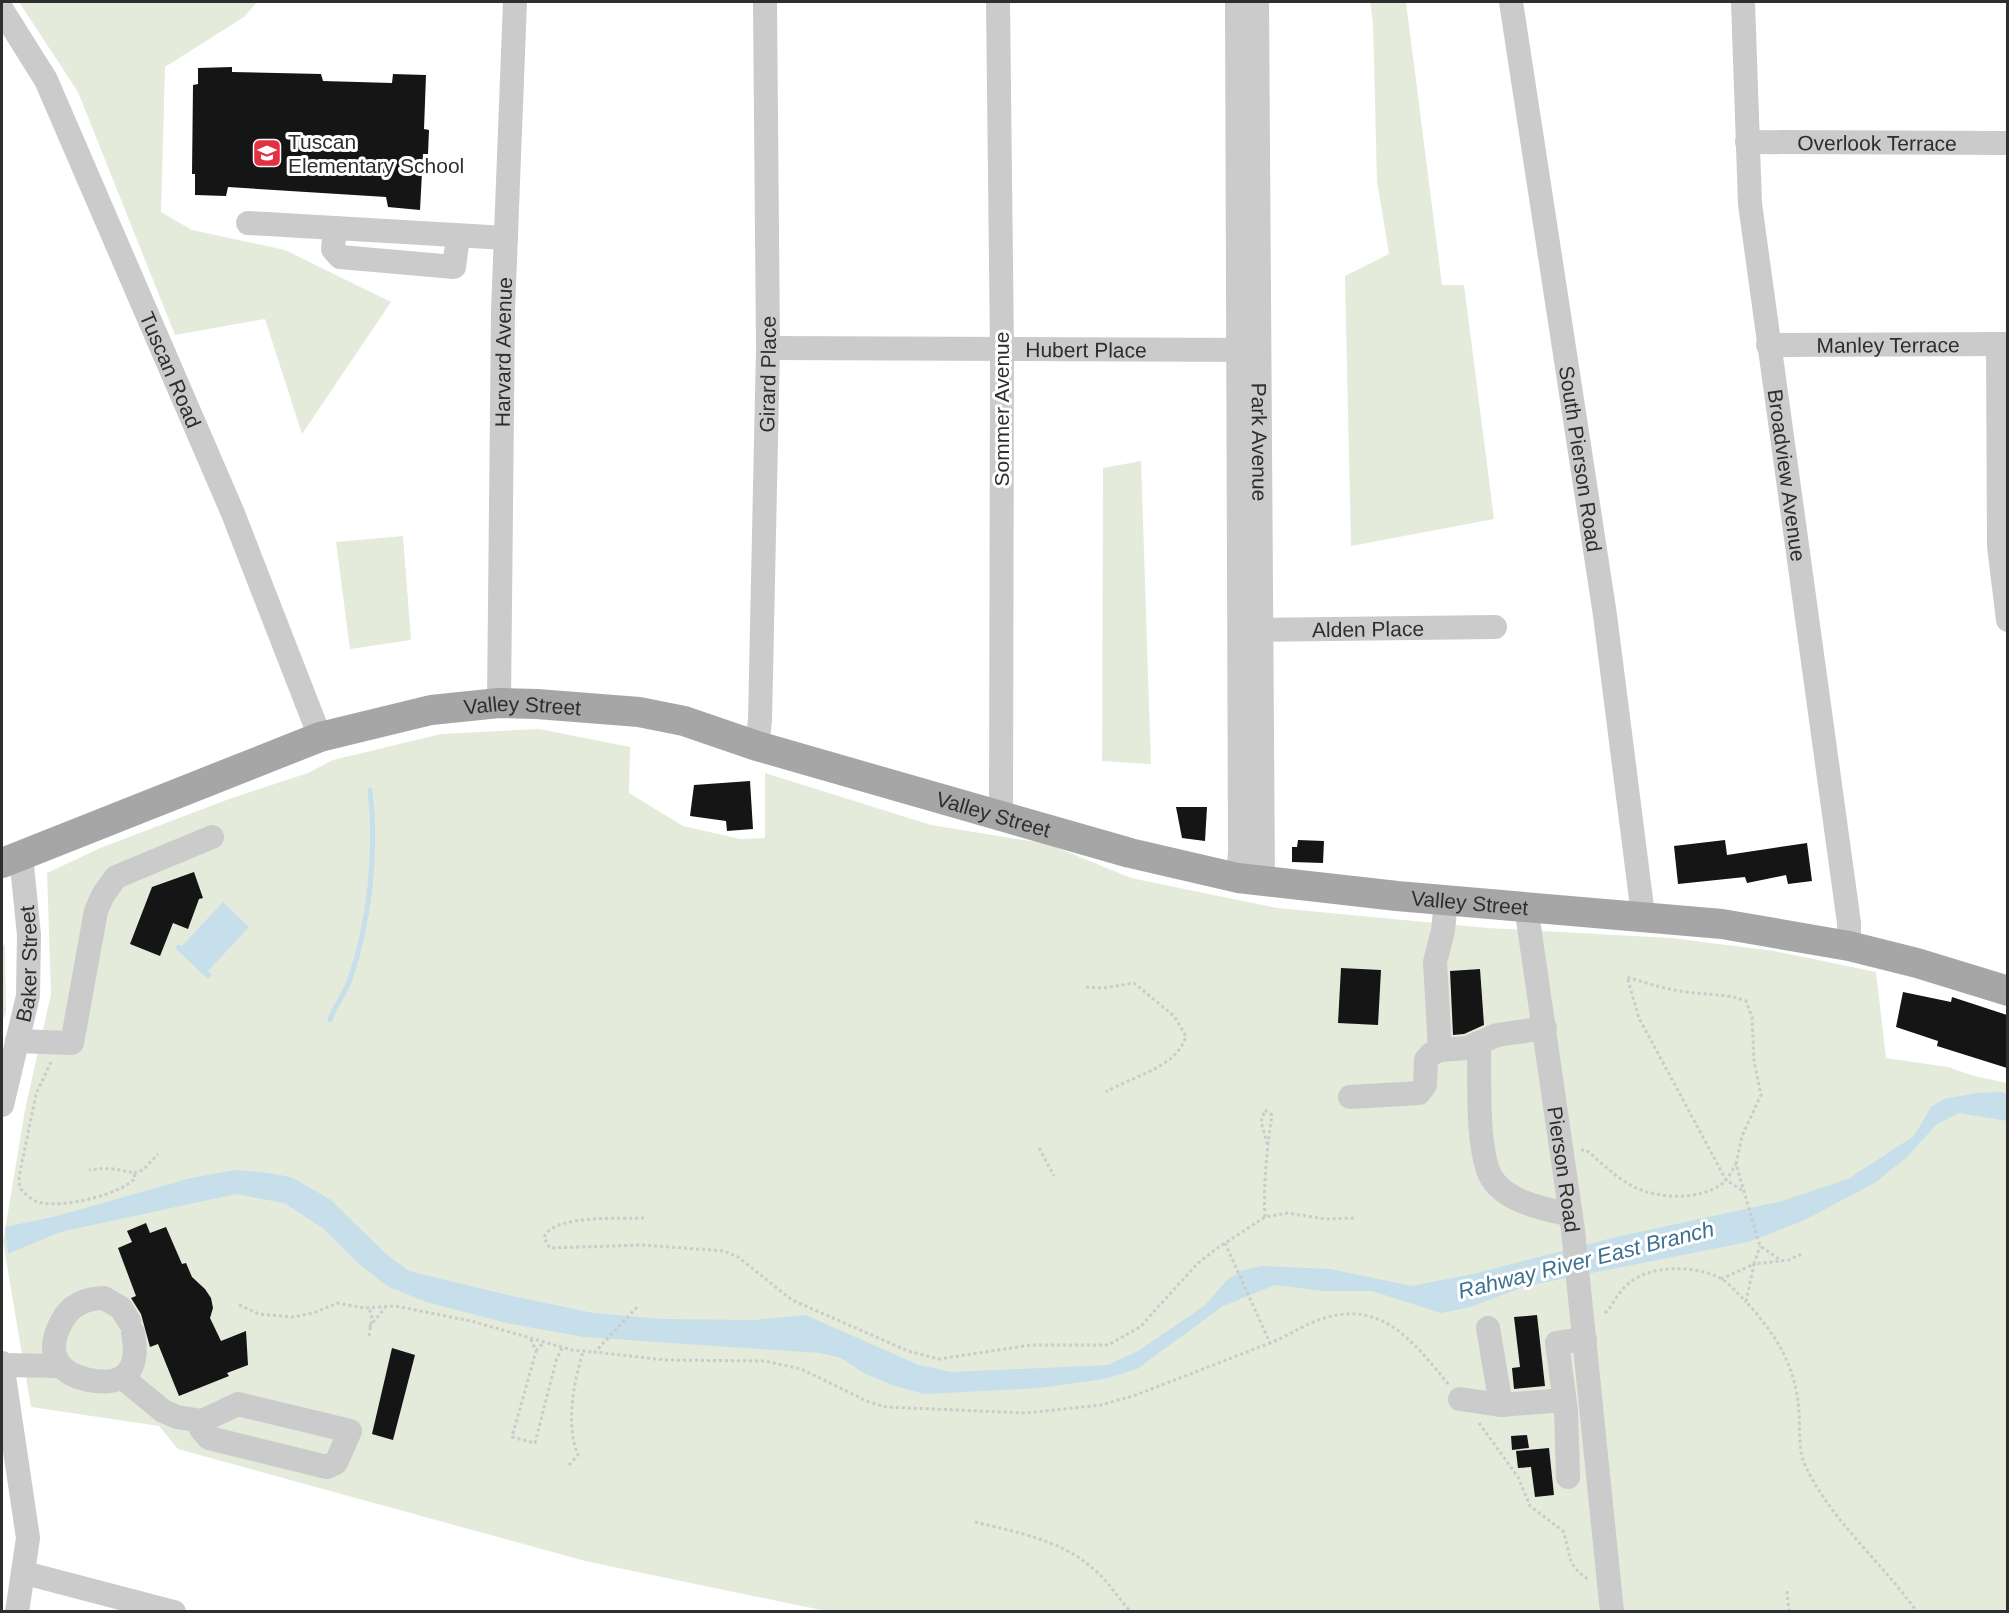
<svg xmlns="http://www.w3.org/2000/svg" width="2009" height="1613" font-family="Helvetica,sans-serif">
<rect width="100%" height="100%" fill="#fff"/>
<g fill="#e4ebdb">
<path d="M19,2h238l-13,15 -79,50 -4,145 31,18 93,20 106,52 -89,132 -37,-115 -90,16 -97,-243z"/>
<path d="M1370,2h36l36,283h22l30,234 -143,27 -6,-270 44,-22 -12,-73 -4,-158z"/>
<path d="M1141,461l10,303 -49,-3 1,-293z"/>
<path d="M403,536l8,104 -61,9 -14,-107z"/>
<path d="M539,729l91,18 -1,46 54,33 57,13 25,-1v-65l166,52 117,19 83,34 146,30 211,20 183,10 103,13 102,21 10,86 62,9 26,9 33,7v528h-1181l-241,-50 -407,-112 -19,-23 -128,-19 -28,-165 22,-132 26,-116 -4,-121 53,-25 129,-49 79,-26 25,-13 108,-26z"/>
<path d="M2,941l3,6 1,65 -4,11z"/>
</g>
<g fill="#c7deeb">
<path d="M223,902l26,25 -41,44 4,4 -4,4 -33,-31 3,-4 4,2z"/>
<path d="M2001,1092l6,2v27l-48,-8 -22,11 -30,33 -31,25 -71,38 -57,22 -222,44 -56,21 -29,6 -69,-22h-49l-48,-6 -52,21 -86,63 -33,10 -64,9 -116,6 -32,-9 -30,-13 -21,-14 -21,-5 -236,-16 -73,-13 -85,-22 -39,-16 -29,-23 -34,-34 -40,-26 -48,-9 -176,38 -52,22 -3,-27 52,-11 130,-37 47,-9 28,2 29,5 40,23 55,54 23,17 103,25 81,17 69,6 92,1 51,-5 114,50 33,7 156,-7 30,-14 66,-45 23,-26 16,-10 19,-4 68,3 82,17 65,-13 139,-36 166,-36 66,-22 66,-43 17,-29 13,-8 32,-6z"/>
</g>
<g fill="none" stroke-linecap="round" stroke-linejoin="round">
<path stroke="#c7deeb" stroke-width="5" d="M330,1020c5,-15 15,-26 20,-41 20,-57 27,-130 20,-189"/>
</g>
<g fill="#151515">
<path d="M232,67v5l89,2 2,7 69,2 1,-9 33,1 -2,54 5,1 -1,24h-5l-3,56 -32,-3 -2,-10 -158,-10 -2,9 -31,-1v-21h-3l1,-89 5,-1v-16z"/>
<path d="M750,781l3,48 -26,2 -1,-10 -36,-5 4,-31z"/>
<path d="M1176,807h31l-2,34 -23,-3z"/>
<path d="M1298,840l26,1 -1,22 -31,-1v-15h5z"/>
<path d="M1725,840l2,15 80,-12 5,38 -24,3 -2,-9 -39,8 -2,-6 -67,7 -4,-38z"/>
<path d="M194,872l9,26 -4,1 -11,30 -15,-6 -13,33 -30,-12 22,-57z"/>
<path d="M1341,968l40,2 -3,55 -40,-2z"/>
<path d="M1480,969l4,56 -20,9 -11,1 -3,-64z"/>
<path d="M1903,992l48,10 1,-5 55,18v53l-70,-22 1,-5 -42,-14z"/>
<path d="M146,1223l4,10 16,-6 16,37 4,-1 6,14 13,12 6,9 2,10 -3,10 11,23 25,-10 2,34 -21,8 2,3 -50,20 -21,-52 -8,3 -9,-33 -10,-16 5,-2 -18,-48 14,-6 -5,-11z"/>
<path d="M1537,1315l8,71 -31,3 -2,-21 8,-1 -6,-50z"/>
<path d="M392,1348l23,7 -22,85 -21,-6z"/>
<path d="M1527,1435l2,13 -17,2 -1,-14z"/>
<path d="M1549,1448l5,47 -19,2 -4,-30 -13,1 -2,-17z"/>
</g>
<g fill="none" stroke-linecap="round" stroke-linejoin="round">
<g stroke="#cbcbcb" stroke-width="3" stroke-dasharray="3 3" stroke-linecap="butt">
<path d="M1086,987l18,1 30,-5 40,33 12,20c-9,32 -54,40 -80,56"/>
<path d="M51,1062l-15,32 -17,83 1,11c5,6 10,11 18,14 21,7 83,-7 97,-24l-1,-5c-17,-4 -28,-6 -45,-3"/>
<path d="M1039,1148l15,28"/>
<path d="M1581,1150h5c15,12 30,28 48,37 25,12 66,14 89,-4 5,-5 9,-12 13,-19"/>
<path d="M134,1173l9,-3 15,-16"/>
<path d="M1742,1190l-16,-10 -87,-162 -12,-41c22,7 45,14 68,16 19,2 33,1 51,8l6,16 2,44 7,34 -19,41 -6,28 24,82 22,15"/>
<path d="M1265,1217c-2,-33 2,-68 7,-102l-7,-5 -4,12 7,24"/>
<path d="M644,1218c-22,1 -93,-4 -100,20l6,10 93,-3 81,6 14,6 54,43 116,51 31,8 92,-14h77l32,-18 57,-63 19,-15 49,-32 23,-4 38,6 29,-1"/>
<path d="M1225,1243l45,100c16,-6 30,-16 46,-22 64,-25 97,20 133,64"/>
<path d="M1801,1254l-12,6 -35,4 -8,38c29,31 50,64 53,109 1,16 -1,39 6,54 26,56 77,97 112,147"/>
<path d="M1721,1279l33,-15 6,-18"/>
<path d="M239,1305l20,9 34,3 20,-4 25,-10 26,5 31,-2 76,15 101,29 23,2"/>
<path d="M637,1307l-42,45 70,8 99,1 37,8 68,33 17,5 140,6 75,-8 35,-10 134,-52"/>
<path d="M1605,1313c9,-9 13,-21 23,-29 22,-20 69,-19 94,-5 9,6 16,15 24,23"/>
<path d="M369,1327l16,-19"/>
<path d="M369,1336l3,-18 -3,-11"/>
<path d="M531,1339l5,12 -24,86 23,6 21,-82 6,-13"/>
<path d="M536,1351l8,-9"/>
<path d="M1479,1423l39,54 12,29 33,25c8,23 3,34 25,48"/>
<path d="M569,1465l9,-10c-13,-32 -4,-71 5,-104"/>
<path d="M975,1522c44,11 89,18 123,51 12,11 21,26 33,39"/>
<path d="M1787,1591l2,21"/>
</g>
<g stroke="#cbcbcb" stroke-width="24">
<path d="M998,2l4,349 -1,465"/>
<path d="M1237,2l3,850 -2,26"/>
<path id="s1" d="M1257,2l6,880"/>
<path id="s2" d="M1511,2l94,613 38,300"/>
<path id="s3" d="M1743,2l7,202 99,719v23"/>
<path id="s4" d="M2,10l44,70 186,431 88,226"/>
<path id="s5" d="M1747,142l261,1"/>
<path d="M248,223l258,15"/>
<path d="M335,228l-2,21 7,8 114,10 4,-30"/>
<path d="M1998,344l1,202 9,74"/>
<path id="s6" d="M1768,345l240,-1"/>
<path id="s7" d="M768,348l487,2"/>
<path id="s8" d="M1246,630l249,-3"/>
<path id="s9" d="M499,703l4,-392 12,-309"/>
<path id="s10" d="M757,746l3,-26 8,-372 -3,-346"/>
<path id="s11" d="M1526,906l47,324 39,382"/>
<path d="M17,1041l55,2 24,-132 7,-16 13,-18 96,-40"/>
<path d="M1479,1043c1,35 -3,101 11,132 13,27 56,34 81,40"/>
<path d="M1440,1050l-5,-88 8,-31 3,-31"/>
<path d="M1350,1097l69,-4 6,-8 1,-25 5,-6 9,-4 27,-2 30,-13 48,-7"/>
<path id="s12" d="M2,1105l26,-109 1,-61 -8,-79"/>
<path d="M129,1321l-8,-13 -17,-10c-17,0 -34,7 -42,23 -17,31 -6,52 27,59 37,7 51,-11 44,-47"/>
<path d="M1488,1328l13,77"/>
<path d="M2,1363l26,175 -11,74"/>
<path d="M2,1365l58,1"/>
<path d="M123,1378l40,33 14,6 25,4 36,-17 112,27 -14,32 -9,4 -118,-29 -8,-9 1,-8"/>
<path d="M1460,1399l41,6 63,-5"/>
<path d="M1568,1477l-2,-66 -9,-68 28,-4"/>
<path d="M25,1573l149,39"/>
</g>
<path stroke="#a6a6a6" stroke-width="30" id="s13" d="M2,863l318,-126 111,-27 68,-7 38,1 102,8 45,9 73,25 373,107 108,25 159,18 325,28 127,22 68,17 91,28"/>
</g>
<defs>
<g id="school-square" transform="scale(1.5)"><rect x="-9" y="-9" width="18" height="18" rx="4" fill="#e33143" stroke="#fff"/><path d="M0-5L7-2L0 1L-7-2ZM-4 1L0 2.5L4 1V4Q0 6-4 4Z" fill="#fff"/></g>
</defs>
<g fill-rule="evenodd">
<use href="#school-square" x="267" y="153"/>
</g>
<g text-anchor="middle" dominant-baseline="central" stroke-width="6" stroke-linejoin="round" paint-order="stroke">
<g font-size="21" fill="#2e2e2e" stroke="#fff" text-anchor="start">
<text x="288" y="141">Tuscan<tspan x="288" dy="24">Elementary School</tspan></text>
</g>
<g font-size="21" fill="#2e2e2e" stroke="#fff">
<text stroke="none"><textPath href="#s5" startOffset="130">Overlook Terrace</textPath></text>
<text stroke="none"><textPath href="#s6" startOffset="120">Manley Terrace</textPath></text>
<text stroke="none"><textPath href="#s7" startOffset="318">Hubert Place</textPath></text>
<text stroke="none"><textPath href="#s9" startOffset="351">Harvard Avenue</textPath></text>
<text stroke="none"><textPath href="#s4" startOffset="398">Tuscan Road</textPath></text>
<text stroke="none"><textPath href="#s10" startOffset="372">Girard Place</textPath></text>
<text transform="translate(1001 409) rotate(-90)">Sommer Avenue</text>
<text stroke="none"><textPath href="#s1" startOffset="440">Park Avenue</textPath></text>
<text stroke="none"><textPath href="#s2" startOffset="462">South Pierson Road</textPath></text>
<text stroke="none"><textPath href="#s3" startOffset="476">Broadview Avenue</textPath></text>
<text stroke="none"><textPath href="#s8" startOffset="122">Alden Place</textPath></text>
<text stroke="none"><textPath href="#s13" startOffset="548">Valley Street</textPath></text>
<text stroke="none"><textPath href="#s13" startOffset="1034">Valley Street</textPath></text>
<text stroke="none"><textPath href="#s13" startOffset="1520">Valley Street</textPath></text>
<text stroke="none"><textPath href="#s12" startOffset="144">Baker Street</textPath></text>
<text stroke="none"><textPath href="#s11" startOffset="266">Pierson Road</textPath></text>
</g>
<g font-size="22" font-style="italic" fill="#3d718f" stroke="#fff">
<text transform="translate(1586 1260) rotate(-14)">Rahway River East Branch</text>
</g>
</g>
<rect width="2009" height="1613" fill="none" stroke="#2e2e2e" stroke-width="6"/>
</svg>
